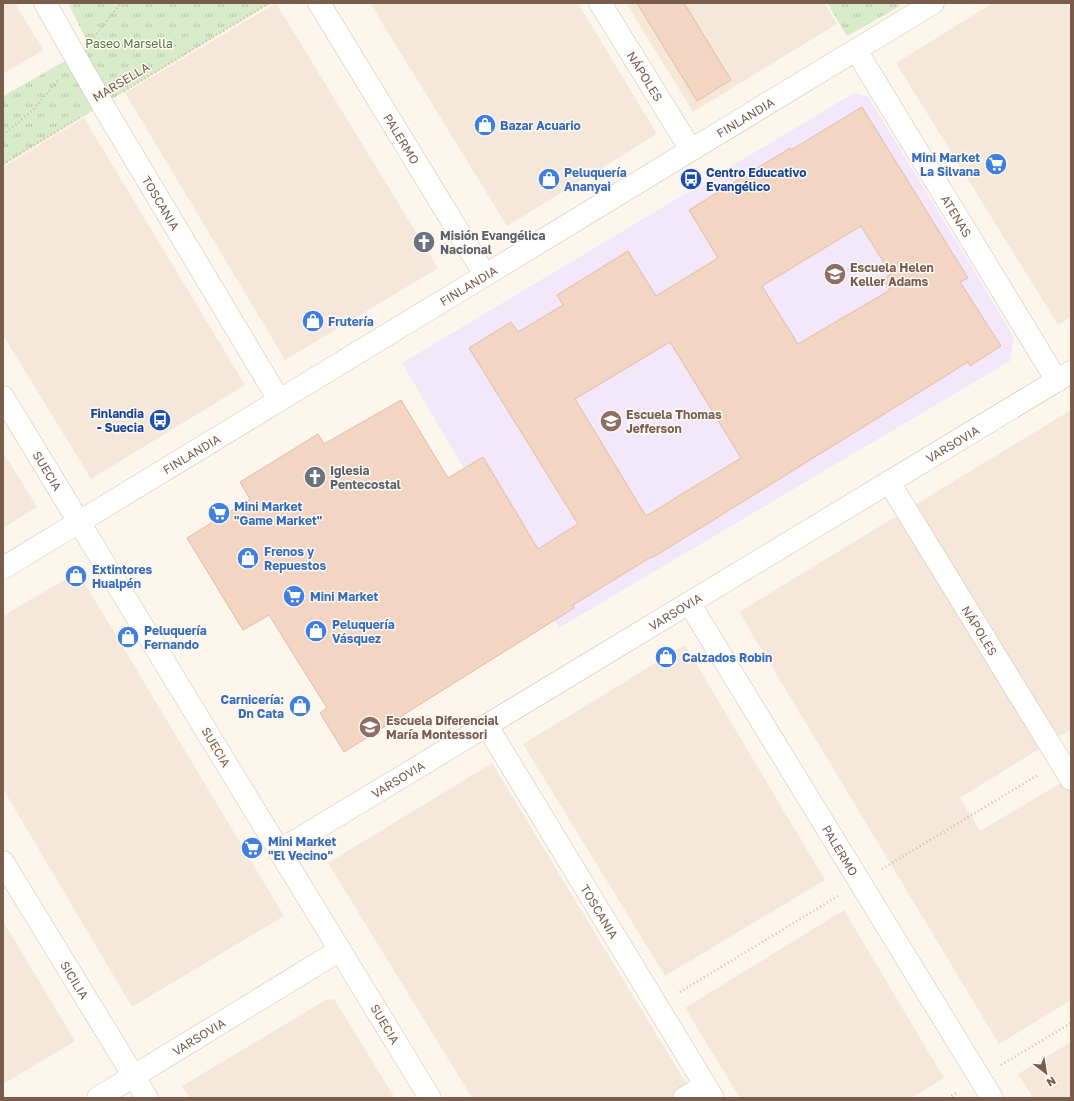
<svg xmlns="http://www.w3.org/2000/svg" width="1074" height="1101" font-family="'Golos Text',sans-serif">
<defs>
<pattern id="park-tufts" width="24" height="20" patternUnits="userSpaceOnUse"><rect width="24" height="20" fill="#d8ecc9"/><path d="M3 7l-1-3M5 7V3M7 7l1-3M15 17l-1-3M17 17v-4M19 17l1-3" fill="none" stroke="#b4c2a5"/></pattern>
</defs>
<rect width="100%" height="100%" fill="#fdf6ec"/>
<g fill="#f5e8da">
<path d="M3,3h12l28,47 -40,24z"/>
<path d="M276,3l162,265 -153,92 -160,-267z"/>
<path d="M370,3h208l79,131 -150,92z"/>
<path d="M626,3h199l12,21 -144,88z"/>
<path d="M993,3h73l5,7v307l-13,8 -162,-262z"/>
<path d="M84,118l161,267 -154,94 -88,-144v-168z"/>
<path d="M1071,410v319l-111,69 20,33 91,-54v223l-72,44 -260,-432z"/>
<path d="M3,452l34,55 -34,21z"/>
<path d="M78,572l206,344 -152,91 -129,-218v-173z"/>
<path d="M685,645l140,235 -160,96 -142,-232z"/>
<path d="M492,763l203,335h-223l-144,-235z"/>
<path d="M844,910l100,168 -33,20h-171l-55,-90z"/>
<path d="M3,921l72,120 -72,43z"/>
<path d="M334,999l61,99h-205l-8,-12 144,-86z"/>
<path d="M1071,1042v56h-38l-15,-24z"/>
</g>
<path fill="#f3e8fa" d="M854,93l14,3 146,241 -4,24 -451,267 -5,-8 20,-12 -91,-150 -19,11 -62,-106z"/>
<g fill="url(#park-tufts)">
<path d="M68,3h203l-268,162v-69l87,-49z"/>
<path d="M827,3h71l2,3 -53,30z"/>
</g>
<g fill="#f3d5c3" stroke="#e6bba3" fill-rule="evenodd">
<path d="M637,3h47l47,77 -34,21z"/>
<path d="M862,107l106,171 -8,4 41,64 -31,20 -2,-4 -316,196 -1,-1 -78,48 1,3 -230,144 -24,-39 7,-5 -58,-93 -26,15 -56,-92 63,-39 -10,-17 78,-48 6,10 77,-44 47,78 35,-21 55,92 40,-25 -109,-176 42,-26 7,10 45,-27 -6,-10 71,-44 28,45 62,-38 -29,-48 101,-62 1,2zM861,226l30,48 -8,5 7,11 -92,54 -36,-58zM670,342l71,116 -95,58 -71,-117z"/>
</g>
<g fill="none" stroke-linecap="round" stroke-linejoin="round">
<g stroke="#d1beb0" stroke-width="23">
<g id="street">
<path id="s1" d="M45,3l63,111 171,286"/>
<path id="s2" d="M319,3l166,272"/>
<path id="s3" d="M600,3l91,147"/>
<path id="s4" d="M856,50l201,331"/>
<path id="s5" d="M3,397l76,125 -76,46"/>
<path id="s6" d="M889,482l182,297"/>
<path id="s7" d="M689,603l303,495"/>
<path id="s8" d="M487,726l226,372"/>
<path id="s9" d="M279,851l792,-479"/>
<path id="s10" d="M3,862l144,236"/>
<path id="s11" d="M98,1098l242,-148"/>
<path d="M684,1098l21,-13"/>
</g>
</g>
<g stroke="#d6c0b0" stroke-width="23">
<g id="secondary">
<path id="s12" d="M430,1098l-351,-576 854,-519"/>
</g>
</g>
<g stroke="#d9b8a5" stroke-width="2.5" stroke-dasharray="1 3" stroke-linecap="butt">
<path d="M94,37l27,-34"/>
<path d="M124,91l145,-88"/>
<path d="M3,135l29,-24 27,-32"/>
<path d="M3,164l77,-47"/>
<path d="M882,869l156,-94"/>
<path d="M680,992l158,-96"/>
<path d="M1001,1065l70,-42"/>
<path d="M948,1098l10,-6"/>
</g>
<use href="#street" stroke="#fff" stroke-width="22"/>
<use href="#secondary" stroke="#fff" stroke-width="22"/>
</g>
<defs>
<g id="shop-disc" transform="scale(1.15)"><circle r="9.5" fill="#3f7fe0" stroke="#fffaf3"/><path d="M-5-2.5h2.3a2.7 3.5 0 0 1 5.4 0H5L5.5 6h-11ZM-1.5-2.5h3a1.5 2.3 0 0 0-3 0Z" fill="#fff"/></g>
<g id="supermarket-disc" transform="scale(1.15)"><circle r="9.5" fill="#3f7fe0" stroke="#fffaf3"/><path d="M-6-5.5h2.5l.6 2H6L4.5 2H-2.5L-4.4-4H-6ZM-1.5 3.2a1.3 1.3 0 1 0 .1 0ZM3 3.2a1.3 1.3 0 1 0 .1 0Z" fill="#fff"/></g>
<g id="bus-disc" transform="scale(1.15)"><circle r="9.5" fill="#1a4fb4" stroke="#fffaf3"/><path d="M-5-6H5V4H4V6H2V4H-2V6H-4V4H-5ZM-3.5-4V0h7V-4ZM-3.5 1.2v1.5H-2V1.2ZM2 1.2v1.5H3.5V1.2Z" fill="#fff"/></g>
<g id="church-disc" transform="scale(1.15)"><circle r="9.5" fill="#6b7280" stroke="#fffaf3"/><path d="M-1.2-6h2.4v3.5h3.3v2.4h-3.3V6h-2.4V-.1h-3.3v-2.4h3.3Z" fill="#fff"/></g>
<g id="school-disc" transform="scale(1.15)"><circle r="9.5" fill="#8d6e63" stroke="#fffaf3"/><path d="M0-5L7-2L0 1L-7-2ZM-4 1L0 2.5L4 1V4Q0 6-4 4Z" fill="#fff"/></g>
</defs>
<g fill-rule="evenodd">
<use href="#shop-disc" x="485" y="125"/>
<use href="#supermarket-disc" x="996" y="164"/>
<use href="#shop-disc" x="549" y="179"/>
<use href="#bus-disc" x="691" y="179"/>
<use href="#church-disc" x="424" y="242"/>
<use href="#school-disc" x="835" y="274"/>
<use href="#shop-disc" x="313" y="321"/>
<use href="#bus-disc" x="160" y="420"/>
<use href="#school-disc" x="611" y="421"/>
<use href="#church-disc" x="315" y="477"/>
<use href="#supermarket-disc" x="219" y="513"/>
<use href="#shop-disc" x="248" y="558"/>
<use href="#shop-disc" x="76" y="576"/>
<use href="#supermarket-disc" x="294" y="596"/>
<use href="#shop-disc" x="316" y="631"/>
<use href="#shop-disc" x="128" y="637"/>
<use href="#shop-disc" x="666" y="657"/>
<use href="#shop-disc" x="300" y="706"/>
<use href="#school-disc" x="370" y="727"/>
<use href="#supermarket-disc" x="252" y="848"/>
</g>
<g text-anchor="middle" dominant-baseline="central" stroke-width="3" stroke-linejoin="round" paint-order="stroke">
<g font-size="12" fill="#537a41" stroke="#fffaf3">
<text x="129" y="43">Paseo Marsella</text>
</g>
<g font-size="12" fill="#7a5c4d" stroke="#fffaf3">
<text stroke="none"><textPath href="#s3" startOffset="86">NÁPOLES</textPath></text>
<text transform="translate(121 82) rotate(-31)">MARSELLA</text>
<text stroke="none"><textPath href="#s12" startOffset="1454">FINLANDIA</textPath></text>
<text stroke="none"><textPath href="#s2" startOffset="159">PALERMO</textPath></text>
<text stroke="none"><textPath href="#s1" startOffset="231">TOSCANIA</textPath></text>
<text stroke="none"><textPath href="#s4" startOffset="194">ATENAS</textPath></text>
<text stroke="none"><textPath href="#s12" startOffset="1130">FINLANDIA</textPath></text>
<text stroke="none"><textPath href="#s9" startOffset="787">VARSOVIA</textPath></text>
<text stroke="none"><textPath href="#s12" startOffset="806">FINLANDIA</textPath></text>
<text stroke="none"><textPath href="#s5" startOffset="86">SUECIA</textPath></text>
<text stroke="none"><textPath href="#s9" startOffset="463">VARSOVIA</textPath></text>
<text stroke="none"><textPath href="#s6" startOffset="174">NÁPOLES</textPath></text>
<text transform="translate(216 747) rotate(59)">SUECIA</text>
<text stroke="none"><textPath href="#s9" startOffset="139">VARSOVIA</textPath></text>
<text stroke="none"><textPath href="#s7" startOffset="290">PALERMO</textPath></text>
<text stroke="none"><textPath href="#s8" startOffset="217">TOSCANIA</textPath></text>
<text stroke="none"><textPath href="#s10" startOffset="138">SICILIA</textPath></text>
<text transform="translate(385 1024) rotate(59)">SUECIA</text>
<text stroke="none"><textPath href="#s11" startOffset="118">VARSOVIA</textPath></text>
</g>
<g font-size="12" font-weight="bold" fill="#366cbe" stroke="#fffaf3" text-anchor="start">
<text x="500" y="125">Bazar Acuario</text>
<text x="980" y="157" text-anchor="end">Mini Market<tspan x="980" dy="14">La Silvana</tspan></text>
<text x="564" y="172">Peluquería<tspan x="564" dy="14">Ananyai</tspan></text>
<text x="328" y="321">Frutería</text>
<text x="234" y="506">Mini Market<tspan x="234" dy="14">"Game Market"</tspan></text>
<text x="264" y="551">Frenos y<tspan x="264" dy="14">Repuestos</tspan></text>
<text x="92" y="569">Extintores<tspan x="92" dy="14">Hualpén</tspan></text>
<text x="310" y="596">Mini Market</text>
<text x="332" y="624">Peluquería<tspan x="332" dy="14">Vásquez</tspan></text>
<text x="144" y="630">Peluquería<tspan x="144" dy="14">Fernando</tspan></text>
<text x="682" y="657">Calzados Robin</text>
<text x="284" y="699" text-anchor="end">Carnicería:<tspan x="284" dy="14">Dn Cata</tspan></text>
<text x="268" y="841">Mini Market<tspan x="268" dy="14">"El Vecino"</tspan></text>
</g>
<g font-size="12" font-weight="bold" fill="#164399" stroke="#fffaf3" text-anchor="start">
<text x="706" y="172">Centro Educativo<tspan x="706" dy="14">Evangélico</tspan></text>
<text x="144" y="413" text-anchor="end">Finlandia<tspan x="144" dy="14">- Suecia</tspan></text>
</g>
<g font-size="12" font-weight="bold" fill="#5b616d" stroke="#fffaf3" text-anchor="start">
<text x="440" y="235">Misión Evangélica<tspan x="440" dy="14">Nacional</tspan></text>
<text x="330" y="470">Iglesia<tspan x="330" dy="14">Pentecostal</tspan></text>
</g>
<g font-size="12" font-weight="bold" fill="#785e54" stroke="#fffaf3" text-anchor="start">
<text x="850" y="267">Escuela Helen<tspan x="850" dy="14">Keller Adams</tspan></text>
<text x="626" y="414">Escuela Thomas<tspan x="626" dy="14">Jefferson</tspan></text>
<text x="386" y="720">Escuela Diferencial<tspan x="386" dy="14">María Montessori</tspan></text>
</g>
</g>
<rect width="1074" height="1101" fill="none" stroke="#7a5c4d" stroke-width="8"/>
<g transform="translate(1046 1073) rotate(149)" stroke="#fffaf3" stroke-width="3" paint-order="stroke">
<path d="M0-3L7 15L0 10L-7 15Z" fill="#7a5c4d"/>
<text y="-6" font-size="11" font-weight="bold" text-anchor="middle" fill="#7a5c4d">N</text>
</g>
</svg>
